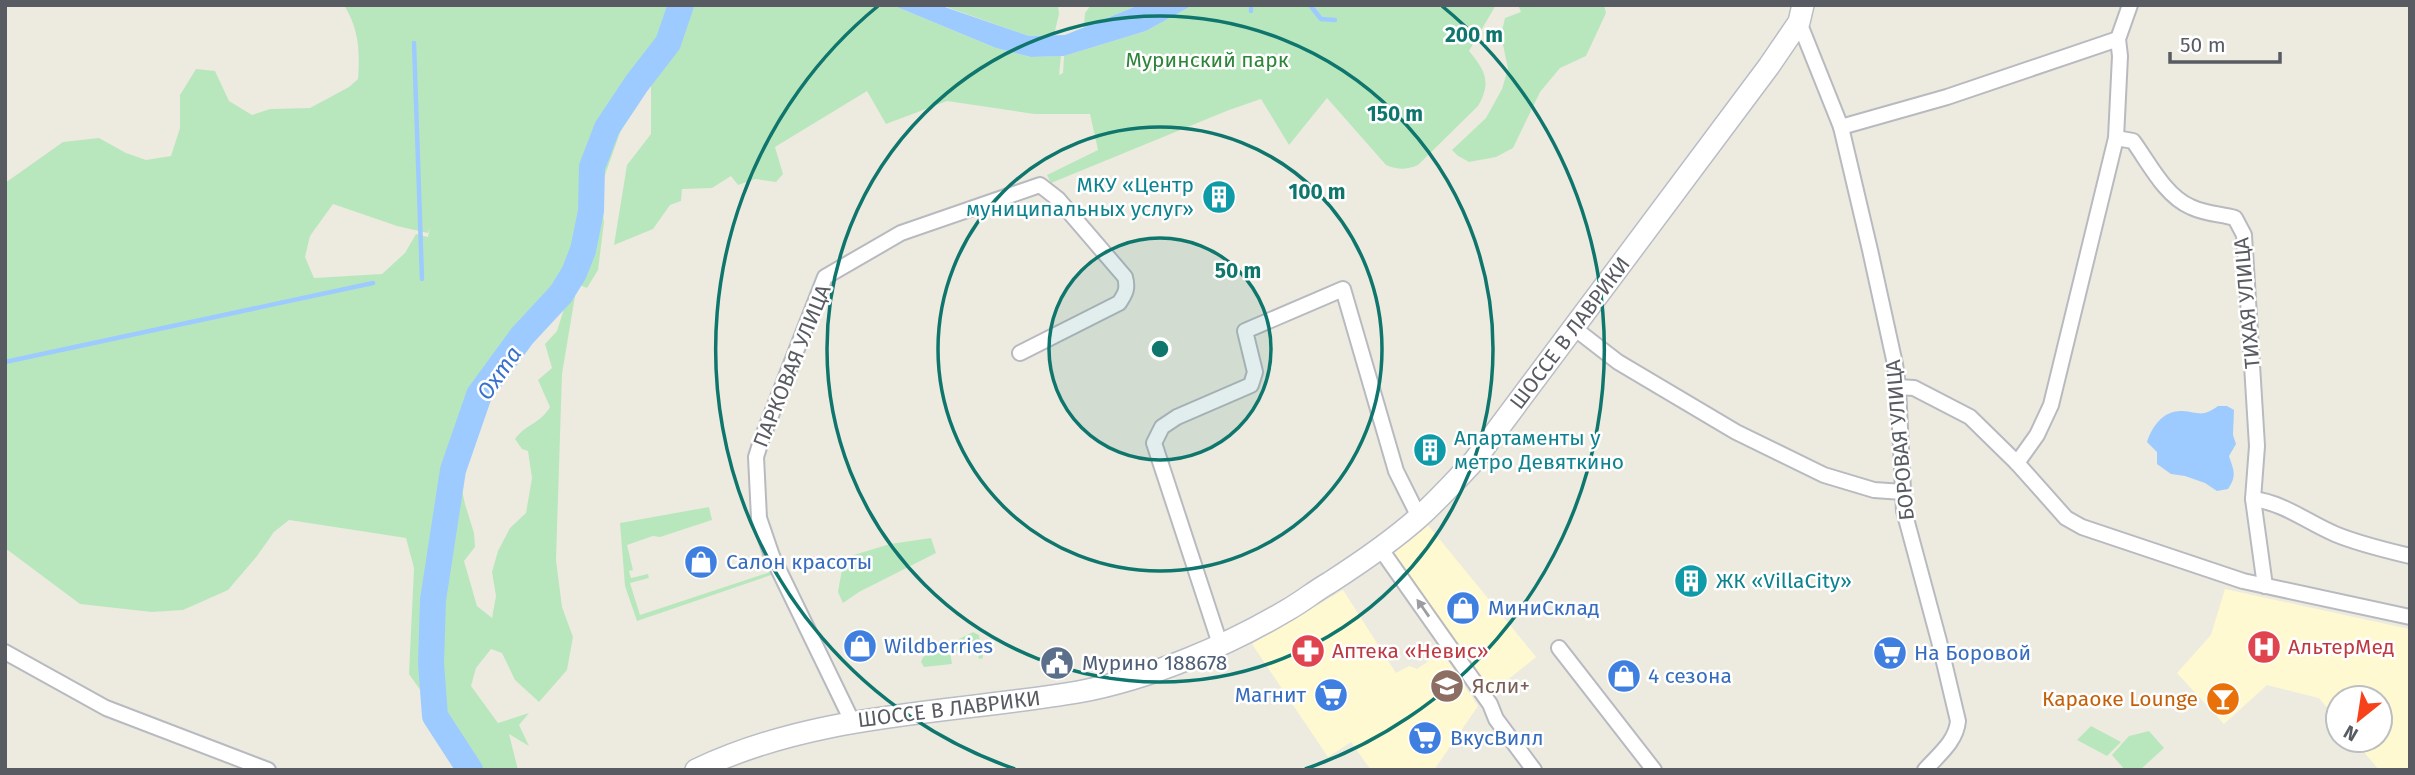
<svg xmlns="http://www.w3.org/2000/svg" width="2415" height="775" font-family="'Fira Sans',sans-serif">
<rect width="100%" height="100%" fill="#edebdf"/>
<g fill="#fff9d2">
<path d="M1427,524l109,133 -46,37 -101,-142z"/>
<path d="M2225,589l184,40 1,141h-31l-25,-30h26v-42h-42v23l-19,-23 -52,-13 -43,39 -47,-51 34,-38z"/>
<path d="M1343,590l53,83 13,-7 8,3 25,-17 36,54 -44,64h-63l-20,-28 -23,15 -76,-113z"/>
</g>
<g fill="#b9e7bd" fill-rule="evenodd">
<path d="M344,5h548l104,43 35,9 30,-1 -2,19 4,-2 1,-17 82,-25 47,-26h303l-27,46c16,19 23,31 9,55l-60,59c-12,5 -20,5 -32,0l-59,-67 -38,47 -28,-46 -32,11 -178,73 -4,-8 51,-25 -8,-36h-56l-87,-13 -61,23 -19,-33 -92,56 8,27 -7,8 -21,-3 -17,6 -7,-9 -19,12 -30,1 -1,12 -11,4 -17,24 -39,16 13,-80 24,-31v-49l5,-12 -28,37 -28,79 4,33 -6,48 -11,18 -10,-4 -15,90 -6,186 6,47 11,30 -6,33 -28,32 -24,-22 -13,-27 -11,-4 -15,19 -5,18 27,37 31,-10 -10,12 10,21 -20,-12 9,36h-42l-67,-96 5,-106 -8,-30 -117,-18 -15,12 -17,24 -29,34 -45,20 -31,2 -72,-8 -75,-56v-365l58,-41 36,-4 27,15 20,7 25,-4 9,-28v-33l16,-26 19,2 14,30 23,14 18,-6 40,-1 39,-21 9,-8c2,-27 1,-50 -14,-74zM333,204l64,22 31,7 2,-6 -2,10 -12,-3 -11,19 -23,21 -68,4 -9,-21 5,-21zM567,299l-10,32 -12,13 7,24 -14,12 12,27c-11,18 -22,15 -35,32l7,10 6,2 4,27 -6,35 -16,15 -12,23 -6,21 4,24 -4,22 -15,-12 -13,-45 11,-14 -1,-14 -9,-29 -6,-28 26,-78 23,-30 -6,-8 14,-23 24,-29z"/>
<path d="M941,5h117l1,9 -5,21 -25,1z"/>
<path d="M1091,5h48l-55,22 1,-14z"/>
<path d="M1518,5h86l2,8 -20,43 -26,12 -20,24 -27,56 -17,9 -27,5 -11,-6 -6,-6 34,-32 16,-29 6,-20 -7,-34 4,-17 16,-6z"/>
<path d="M709,507l3,13 -52,17 -7,-1 -26,9 6,25 -4,1 2,7 17,-4 1,4 -19,5 10,32 133,-44 1,3 -137,47 -12,-35 -5,-63z"/>
<path d="M931,538l5,15 -77,39 -16,11 -5,-11 6,-34 46,-14z"/>
<path d="M973,632l6,3 4,23 -4,1 -3,-13 -26,6 2,12 -28,3 -3,-5 2,-5z"/>
<path d="M2091,726l30,16 -14,14 -30,-16z"/>
<path d="M2149,731l15,17 -24,22h-15l-13,-15 17,-19z"/>
</g>
<g fill="#9dcbff">
<path d="M892,5h47l90,31 36,-1 74,-30h54l-47,26 -82,25 -33,1 -35,-9z"/>
<path d="M2218,406h9l7,4 -1,25 3,9 -7,12c5,15 8,20 -1,33l-11,2 -12,-8 -20,-7 -14,-2 -14,-10v-12l-10,-10c5,-16 17,-32 35,-31 17,1 20,7 36,-5z"/>
</g>
<g fill="none" stroke-linecap="round" stroke-linejoin="round">
<g stroke="#9dcbff" stroke-width="4.5">
<path d="M1251,5v6"/>
<path d="M1310,5l11,14 14,1"/>
<path d="M414,43l8,236"/>
<path d="M5,362l368,-79"/>
</g>
<path stroke="#9dcbff" stroke-width="26" d="M470,770l-35,-54 -4,-53 2,-63 20,-130 26,-75 43,-59 39,-42 13,-21 9,-23 8,-39 1,-44 15,-39 30,-45 31,-40 13,-38"/>
<g stroke="#b8bac0" stroke-width="18">
<g id="street">
<path d="M1799,22l42,105 29,123 25,114 3,23 6,124 35,130 19,80c-2,21 -20,34 -33,49"/>
<path d="M1841,127l106,-30 171,-58"/>
<path d="M2116,138l17,3c16,22 32,55 58,66 15,7 29,7 44,11l9,17 13,211 -4,53 12,87"/>
<path d="M1574,328l44,34 118,70 88,43 50,15 29,2"/>
<path d="M1898,387l16,1 56,29 47,46 49,55 16,9 161,54 167,36"/>
<path d="M2017,463l20,-28 14,-30 65,-267 4,-82 -2,-17 12,-34"/>
<path d="M2253,499c31,4 54,23 82,35 24,10 50,16 75,22"/>
<path d="M1380,548l110,156 6,15 38,51"/>
<path d="M1220,644l-66,-201 8,-16 15,-10 74,-32 4,-13 -10,-41 98,-42 53,182 23,46"/>
<path d="M1559,648l95,122"/>
<path d="M5,652l101,56 162,62"/>
<path d="M852,721l-80,-165 -13,-38 -3,-61 5,-16 64,-164 76,-44 139,-48 18,14 67,78c3,11 1,16 -6,26l-99,50"/>
</g>
</g>
<g stroke="#babdc5" stroke-width="24">
<path id="secondary" d="M696,770c121,-58 253,-56 382,-78 71,-13 149,-46 211,-83 14,-8 26,-18 40,-26 31,-20 62,-41 89,-65 20,-18 38,-38 56,-57l295,-395 30,-44 4,-17"/>
</g>
<use href="#street" stroke="#fff" stroke-width="14"/>
<use href="#secondary" stroke="#fff" stroke-width="21"/>
</g>
<defs><path id="oneway-solid" d="M-6-.8H1V-3.2L6.5 0L1 3.2V.8H-6Z" transform="scale(1.75)"/></defs>
<use fill="#9b9da1" href="#oneway-solid" transform="translate(1423 608) rotate(-125)"/>
<circle cx="1160" cy="349" r="111" fill="#0f766e" fill-opacity=".12"/>
<g fill="none" stroke="#0f766e" stroke-width="3.5">
<circle cx="1160" cy="349" r="111"/>
<circle cx="1160" cy="349" r="222"/>
<circle cx="1160" cy="349" r="333"/>
<path d="M1015 769A444 444 0 0 1 878 6M1442 6A444 444 0 0 1 1305 769"/>
</g>
<defs>
<g id="building-disc" transform="scale(1.75)"><circle r="9.5" fill="#0f9aa8" stroke="#fff"/><path d="M-4-6H4V6H1V3H-1V6H-4ZM-2.5-4.3h1.7v1.8h-1.7ZM.8-4.3h1.7v1.8H.8ZM-2.5-1h1.7V.8h-1.7ZM.8-1h1.7V.8H.8Z" fill="#fff"/></g>
<g id="shop-disc" transform="scale(1.75)"><circle r="9.5" fill="#3f7fe0" stroke="#fff"/><path d="M-5-2.5h2.3a2.7 3.5 0 0 1 5.4 0H5L5.5 6h-11ZM-1.5-2.5h3a1.5 2.3 0 0 0-3 0Z" fill="#fff"/></g>
<g id="hospital-disc" transform="scale(1.75)"><circle r="9.5" fill="#e0444e" stroke="#fff"/><path d="M-5-5h3v3.5h4V-5h3V5h-3V1.5h-4V5h-3Z" fill="#fff"/></g>
<g id="pharmacy-disc" transform="scale(1.75)"><circle r="9.5" fill="#e0444e" stroke="#fff"/><path d="M-2-6h4v4h4v4h-4v4h-4v-4h-4v-4h4Z" fill="#fff"/></g>
<g id="supermarket-disc" transform="scale(1.75)"><circle r="9.5" fill="#3f7fe0" stroke="#fff"/><path d="M-6-5.5h2.5l.6 2H6L4.5 2H-2.5L-4.4-4H-6ZM-1.5 3.2a1.3 1.3 0 1 0 .1 0ZM3 3.2a1.3 1.3 0 1 0 .1 0Z" fill="#fff"/></g>
<g id="civic-disc" transform="scale(1.75)"><circle r="9.5" fill="#5c6f8a" stroke="#fff"/><path d="M-.6-6.5H3V-4.5H.6V-3L4-1V1h2V6H-6V1h2V-1L-.6-3ZM-1.2 2.5V6h2.4V2.5Z" fill="#fff"/></g>
<g id="school-disc" transform="scale(1.75)"><circle r="9.5" fill="#8d6e63" stroke="#fff"/><path d="M0-5L7-2L0 1L-7-2ZM-4 1L0 2.5L4 1V4Q0 6-4 4Z" fill="#fff"/></g>
<g id="bar-disc" transform="scale(1.75)"><circle r="9.5" fill="#e8710a" stroke="#fff"/><path d="M-6-5H6L.8 .8V4.5H3.5V6h-7V4.5H-.8V.8Z" fill="#fff"/></g>
</defs>
<g fill-rule="evenodd">
<use href="#building-disc" x="1219" y="197"/>
<use href="#building-disc" x="1430" y="450"/>
<use href="#shop-disc" x="701" y="562"/>
<use href="#building-disc" x="1691" y="581"/>
<use href="#shop-disc" x="1463" y="608"/>
<use href="#shop-disc" x="860" y="646"/>
<use href="#hospital-disc" x="2264" y="647"/>
<use href="#pharmacy-disc" x="1308" y="651"/>
<use href="#supermarket-disc" x="1890" y="653"/>
<use href="#civic-disc" x="1057" y="663"/>
<use href="#shop-disc" x="1624" y="676"/>
<use href="#school-disc" x="1447" y="686"/>
<use href="#supermarket-disc" x="1331" y="695"/>
<use href="#bar-disc" x="2223" y="699"/>
<use href="#supermarket-disc" x="1425" y="738"/>
</g>
<g text-anchor="middle" dominant-baseline="central" stroke-width="5" stroke-linejoin="round" paint-order="stroke">
<g font-size="21" fill="#2d8539" stroke="#fff">
<text x="1207" y="60">Муринский парк</text>
</g>
<g font-size="21" fill="#0d838f" stroke="#fff" text-anchor="start">
<text x="1194" y="185" text-anchor="end">МКУ «Центр<tspan x="1194" dy="24">муниципальных услуг»</tspan></text>
<text x="1454" y="438">Апартаменты у<tspan x="1454" dy="24">метро Девяткино</tspan></text>
<text x="1716" y="581">ЖК «VillaCity»</text>
</g>
<g font-size="21" fill="#585c62" stroke="#fff">
<text transform="translate(2247 303) rotate(-95)">ТИХАЯ УЛИЦА</text>
<text transform="translate(1570 333) rotate(-53)">ШОССЕ В ЛАВРИКИ</text>
<text transform="translate(792 366) rotate(-68)">ПАРКОВАЯ УЛИЦА</text>
<text transform="translate(1900 440) rotate(-95)">БОРОВАЯ УЛИЦА</text>
<text transform="translate(949 709) rotate(-7)">ШОССЕ В ЛАВРИКИ</text>
</g>
<g font-size="21" fill="#366cbe" stroke="#fff" text-anchor="start">
<text x="726" y="562">Салон красоты</text>
<text x="1488" y="608">МиниСклад</text>
<text x="884" y="646">Wildberries</text>
<text x="1914" y="653">На Боровой</text>
<text x="1648" y="676">4 сезона</text>
<text x="1306" y="695" text-anchor="end">Магнит</text>
<text x="1450" y="738">ВкусВилл</text>
</g>
<g font-size="21" fill="#be3a42" stroke="#fff" text-anchor="start">
<text x="2288" y="647">АльтерМед</text>
<text x="1332" y="651">Аптека «Невис»</text>
</g>
<g font-size="21" fill="#4e5e75" stroke="#fff" text-anchor="start">
<text x="1082" y="663">Мурино 188678</text>
</g>
<g font-size="21" fill="#785e54" stroke="#fff" text-anchor="start">
<text x="1472" y="686">Ясли+</text>
</g>
<g font-size="21" fill="#c56008" stroke="#fff" text-anchor="end">
<text x="2198" y="699">Караоке Lounge</text>
</g>
<g font-size="23" font-style="italic" fill="#3771cc" stroke="#fff">
<text transform="translate(499 373) rotate(-55)">Охта</text>
</g>
</g>
<circle cx="1160" cy="349" r="10" fill="#0f766e" stroke="#fff" stroke-width="3.5"/>
<g font-size="21" text-anchor="middle" font-weight="bold" fill="#0f766e" stroke="#fff" stroke-width="5" stroke-linejoin="round" paint-order="stroke">
<text x="1474" y="42">200 m</text>
<text x="1395" y="121">150 m</text>
<text x="1317" y="199">100 m</text>
<text x="1238" y="278">50 m</text>
</g>
<rect width="2415" height="775" fill="none" stroke="#585c62" stroke-width="14"/>
<g transform="translate(2359 719) rotate(210)"><circle r="33" fill="#ffffff" stroke="#bcbec0" stroke-width="2"/>
<path d="M0-5L12 26L0 18L-12 26Z" fill="#f7411b"/>
<text y="-10" font-size="19" font-weight="bold" text-anchor="middle" fill="#585c62">N</text>
</g>
<path d="M2170 52v10h110v-10" fill="none" stroke="#585c62" stroke-width="3.5"/>
<text x="2180" y="52" font-size="21" fill="#585c62" stroke="#ffffff" stroke-width="5" paint-order="stroke">50 m</text>
</svg>
